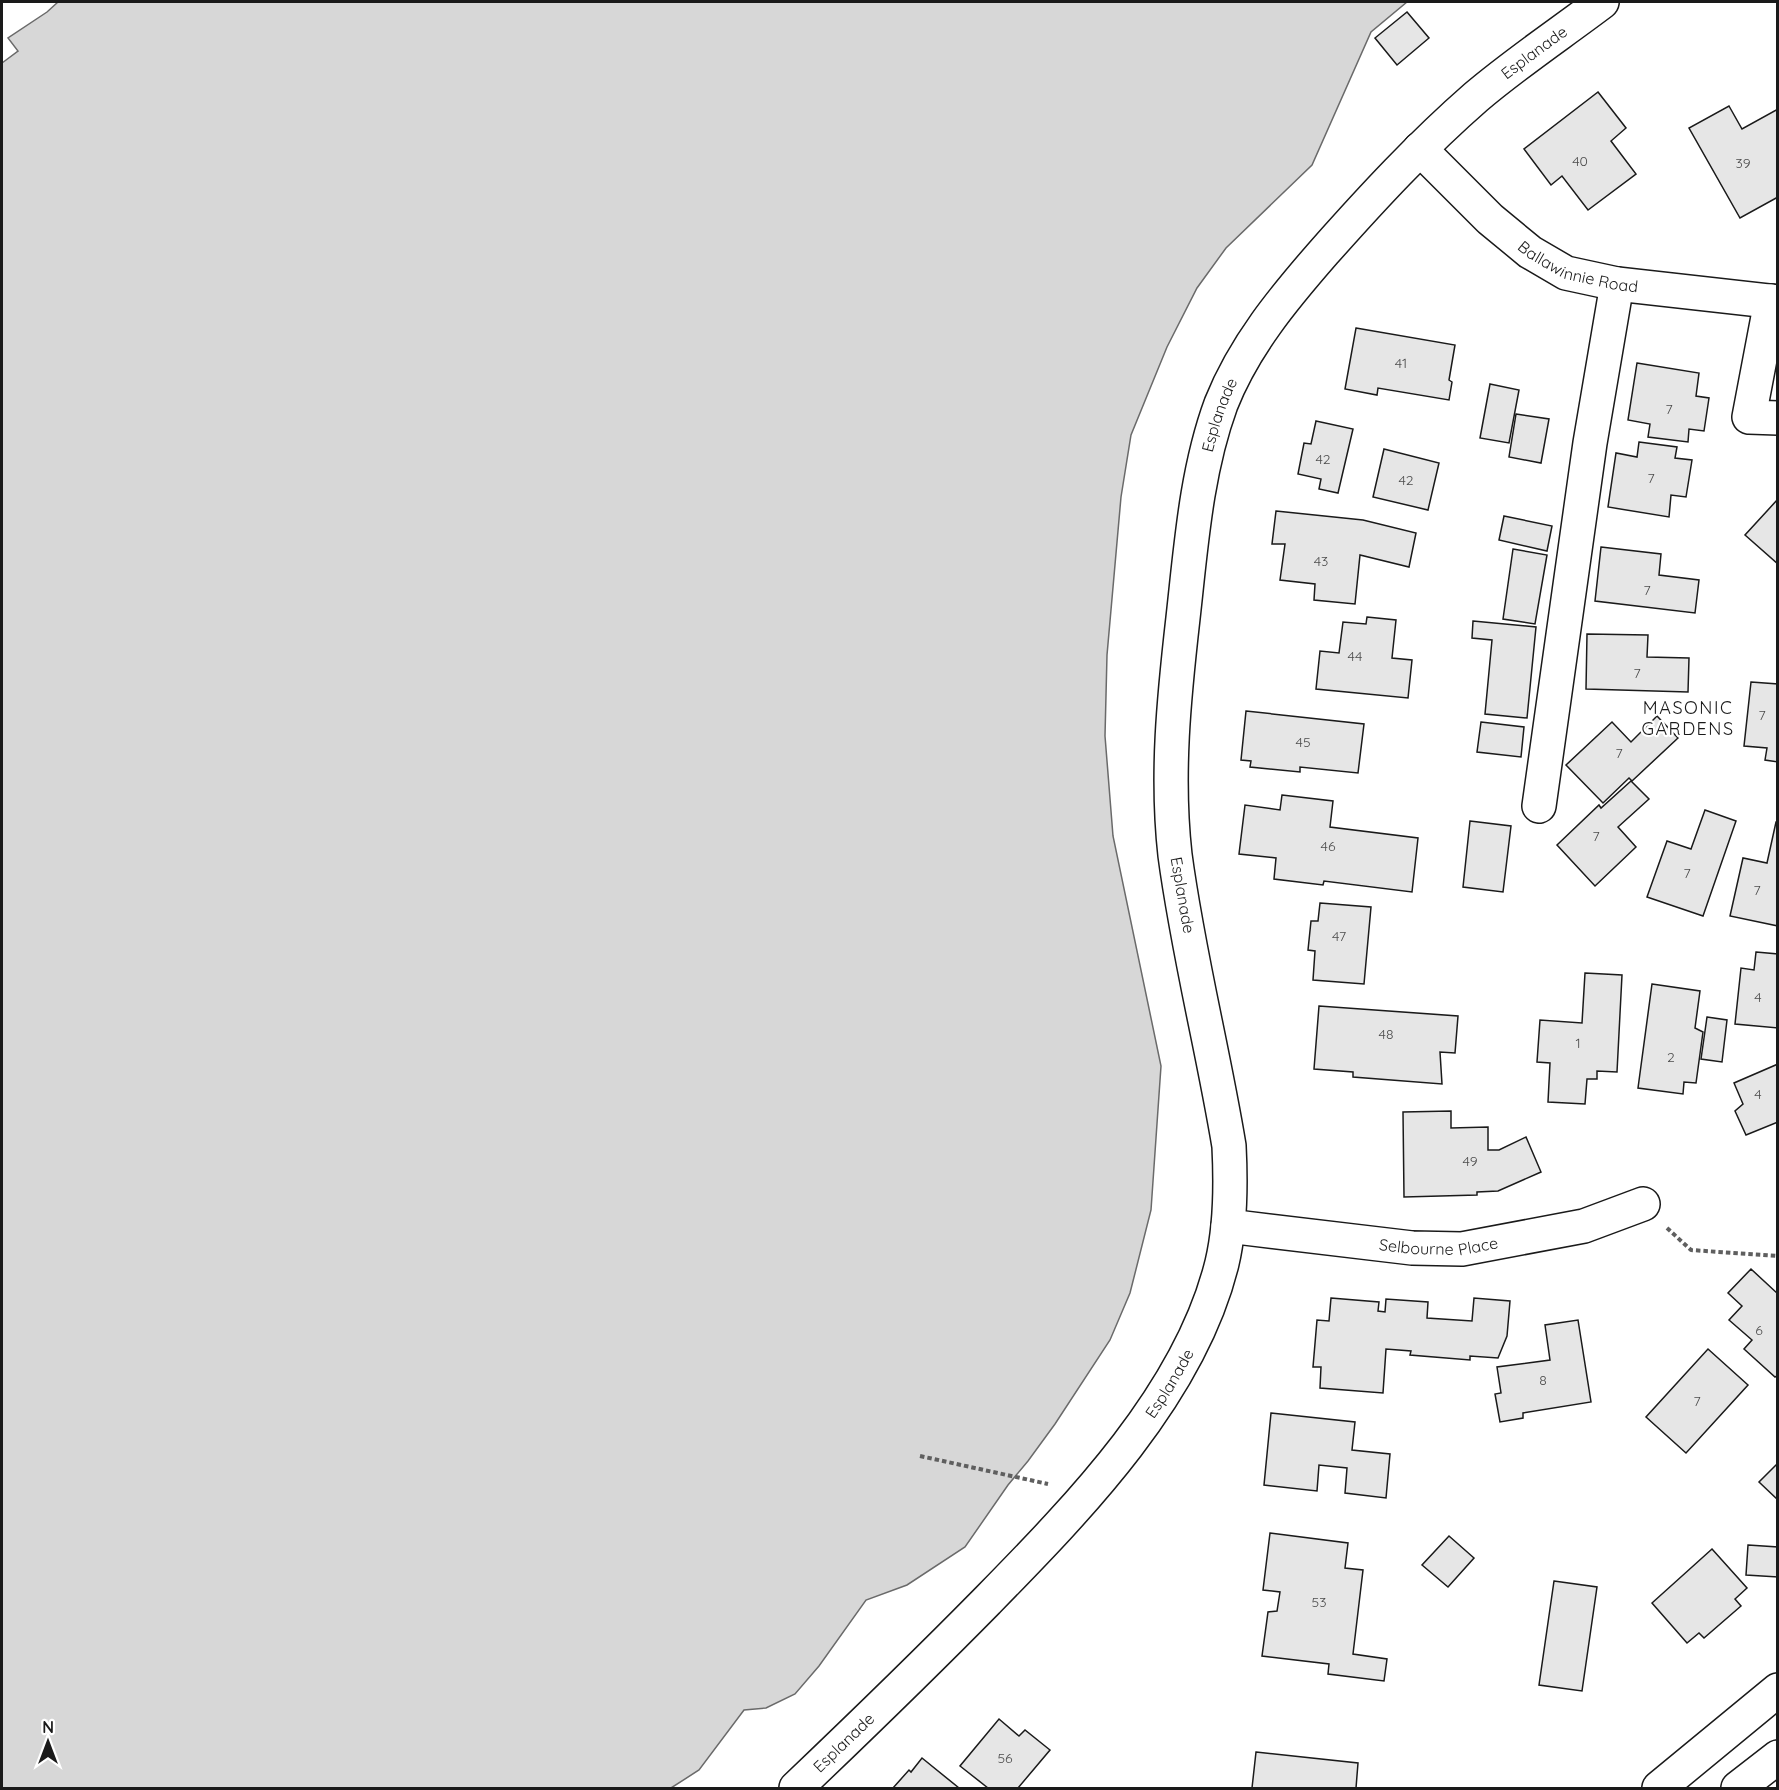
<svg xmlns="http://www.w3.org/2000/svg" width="1779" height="1790" font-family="Quicksand,sans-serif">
<rect width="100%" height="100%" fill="#fff"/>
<path fill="#d7d7d7" stroke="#6a6a6a" stroke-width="1.5" d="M58,2h1353h-4l-36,30 -59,133 -86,83 -29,40 -30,59 -36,88 -10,62 -14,158 -2,81 8,100 48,230 -10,144 -21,83 -20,47 -55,84 -27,37 -20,24 -43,62 -58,38 -41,15 -47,66 -24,28 -29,14 -22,2 -45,60 -28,18h-669v-1725l16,-12 -10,-13 39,-26z"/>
<g fill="#e6e6e6" stroke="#1a1a1a" stroke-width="1.5">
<path d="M1407,12l22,26 -32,27 -22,-27z"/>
<path d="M1598,92l28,36 -15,13 25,33 -48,36 -26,-34 -11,9 -27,-36z"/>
<path d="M1729,106l13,23 36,-20v88l-38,21 -51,-90z"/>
<path d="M1356,328l99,17 -6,35 3,2 -3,18 -71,-12 -1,7 -32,-6z"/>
<path d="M1637,363l62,10 -3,23 13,2 -5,33 -15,-2 -1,13 -40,-5 2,-13 -22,-4z"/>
<path d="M1490,384l29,6 -10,53 -29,-5z"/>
<path d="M1516,414l33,5 -8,44 -32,-6z"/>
<path d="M1316,421l37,8 -15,64 -19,-4 2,-10 -23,-5 6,-31 7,1z"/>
<path d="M1639,442l38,5 -2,11 17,2 -6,37 -15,-2 -2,22 -61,-10 8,-54 21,4z"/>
<path d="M1384,449l55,14 -11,47 -55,-13z"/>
<path d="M1778,499v65l-33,-29z"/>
<path d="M1276,511l87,9 53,13 -7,34 -49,-12 -5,49 -41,-4 1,-16 -35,-4 5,-36h-13z"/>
<path d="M1504,516l48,10 -5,25 -48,-11z"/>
<path d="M1601,547l60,7 -2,21 40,5 -4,33 -100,-12z"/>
<path d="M1513,549l34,6 -12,69 -32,-5z"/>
<path d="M1367,617l29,3 -4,38 20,2 -4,38 -92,-9 4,-38 19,2 4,-31 23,2z"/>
<path d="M1473,621l63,6 -9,91 -42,-4 7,-74 -20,-2z"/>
<path d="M1587,634l61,1 -1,22 42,1 -1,34 -102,-3z"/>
<path d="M1751,682l27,2v78l-13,-2 2,-12 -23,-2z"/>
<path d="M1246,711l118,13 -6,49 -58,-6v5l-50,-5 1,-6 -10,-1z"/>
<path d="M1657,716l21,22 -46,43 -3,-3 -26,25 -37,-38 46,-43 19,20z"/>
<path d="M1481,722l43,5 -3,30 -44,-5z"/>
<path d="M1631,781l18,18 -31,28 18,20 -41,39 -38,-41 42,-40 2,3z"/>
<path d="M1282,795l51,6 -3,26 88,11 -6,54 -88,-11 -1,4 -49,-6 2,-21 -37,-4 6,-49 35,5z"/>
<path d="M1705,810l31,11 -33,95 -56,-19 20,-56 24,8z"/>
<path d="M1470,821l41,5 -8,66 -40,-5z"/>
<path d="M1776,822h2v104l-48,-10 13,-58 24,5z"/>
<path d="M1320,903l51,4 -7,77 -51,-4 2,-29 -7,-1 3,-29h7z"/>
<path d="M1756,952l22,2v74l-43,-4 6,-56 13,2z"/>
<path d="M1585,973l37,2 -5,97 -20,-1v8h-10l-2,25 -37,-2 2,-39 -13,-1 3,-42 42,3z"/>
<path d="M1652,984l48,7 -5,37 8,4 -7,51 -12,-1 -1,12 -45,-6z"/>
<path d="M1319,1006l139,10 -3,37 -15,-1 2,32 -89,-7v-5l-39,-3z"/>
<path d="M1707,1017l20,3 -5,42 -21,-3z"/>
<path d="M1778,1064v58l-32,13 -11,-24 8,-7 -9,-21z"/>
<path d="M1451,1111v17l37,-1v23h11l27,-13 15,35 -43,19 -21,1v3l-73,2 -1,-85z"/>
<path d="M1751,1269l27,25v81l-3,2 -31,-28 8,-9 -23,-20 13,-14 -14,-13z"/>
<path d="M1331,1298l48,4 -1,9 7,1 1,-13 42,3 -1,16 45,3 2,-23 36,3 -3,35 -9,22 -28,-2v4l-60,-5 1,-4 -25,-2 -3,44 -63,-5 1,-21h-8l4,-47 12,1z"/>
<path d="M1578,1320l13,82 -68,11v5l-23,4 -5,-28 6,-1 -4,-26 53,-7 -5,-35z"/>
<path d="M1708,1349l40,36 -62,68 -40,-36z"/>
<path d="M1271,1413l84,9 -3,28 38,4 -4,44 -41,-5 2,-25 -28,-3 -2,26 -53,-6z"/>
<path d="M1778,1463v37l-19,-18z"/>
<path d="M1270,1533l78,10 -3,25 18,2 -10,84 34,5 -3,22 -56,-7 1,-10 -67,-8 6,-44 9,-1 3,-19 -17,-2z"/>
<path d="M1449,1536l25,22 -26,29 -26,-22z"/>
<path d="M1748,1545l30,2v30l-32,-2z"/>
<path d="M1712,1549l35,39 -12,11 6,7 -37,32 -5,-5 -12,10 -35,-40z"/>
<path d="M1554,1581l43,6 -15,104 -43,-6z"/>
<path d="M999,1719l20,17 6,-6 25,20 -32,38h-30l-28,-22z"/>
<path d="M1256,1752l102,11 -2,25h-104z"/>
<path d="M922,1758l37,30h-66l16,-18 2,2z"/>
</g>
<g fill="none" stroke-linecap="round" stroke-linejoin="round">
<g stroke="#1a1a1a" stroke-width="36">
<g id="minor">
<path id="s1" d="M1420,149l70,70 40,33 36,21 51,11 161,18"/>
<path d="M1771,301l-22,116 29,1"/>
<path d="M1539,806l51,-363 27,-159"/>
<path id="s2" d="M1228,1226l184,22 50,1 122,-23 59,-22"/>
<path id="s3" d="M796,1788c64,-61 128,-123 191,-187 91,-93 203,-207 235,-338 9,-38 9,-78 7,-117 -16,-97 -41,-193 -54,-291 -9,-80 -1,-158 8,-237 8,-71 13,-146 38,-214 23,-58 62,-105 103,-152 48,-54 97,-107 152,-155 40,-34 85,-64 126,-95"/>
</g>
</g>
<g stroke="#1a1a1a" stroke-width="36">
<g id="major">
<path d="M1659,1788l119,-98"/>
<path d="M1738,1788l40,-31"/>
</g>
</g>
<g stroke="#5f5f5f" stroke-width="4" stroke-dasharray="4.5 3" stroke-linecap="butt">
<path d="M1667,1228l24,22 87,6"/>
<path d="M920,1456l128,28"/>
</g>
<use href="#minor" stroke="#fff" stroke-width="33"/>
<use href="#major" stroke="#fff" stroke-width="33"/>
</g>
<g text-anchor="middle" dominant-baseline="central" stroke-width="4.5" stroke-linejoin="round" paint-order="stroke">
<g font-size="14" fill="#4d4d4d">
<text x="1580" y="161">40</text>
<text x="1743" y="163">39</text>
<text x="1401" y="363">41</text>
<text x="1669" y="409">7</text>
<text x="1323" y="459">42</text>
<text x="1651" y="478">7</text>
<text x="1406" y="480">42</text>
<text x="1321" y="561">43</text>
<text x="1647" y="590">7</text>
<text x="1355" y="656">44</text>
<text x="1637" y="673">7</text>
<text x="1762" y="715">7</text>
<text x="1303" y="742">45</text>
<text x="1619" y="753">7</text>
<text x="1596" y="836">7</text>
<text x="1328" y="846">46</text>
<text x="1687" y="873">7</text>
<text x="1757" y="890">7</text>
<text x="1339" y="936">47</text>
<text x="1758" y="997">4</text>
<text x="1386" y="1034">48</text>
<text x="1578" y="1043">1</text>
<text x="1671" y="1057">2</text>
<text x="1758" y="1094">4</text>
<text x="1470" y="1161">49</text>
<text x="1759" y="1330">6</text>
<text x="1543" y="1380">8</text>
<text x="1697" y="1401">7</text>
<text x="1319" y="1602">53</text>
<text x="1005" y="1758">56</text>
</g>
<g font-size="16" fill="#1a1a1a" stroke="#fff">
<text stroke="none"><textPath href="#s3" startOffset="2028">Esplanade</textPath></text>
<text stroke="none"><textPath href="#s1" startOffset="202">Ballawinnie Road</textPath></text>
<text stroke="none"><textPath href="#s3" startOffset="1542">Esplanade</textPath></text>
<text transform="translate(1183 895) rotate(80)">Esplanade</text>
<text stroke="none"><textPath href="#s2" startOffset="212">Selbourne Place</textPath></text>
<text stroke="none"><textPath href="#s3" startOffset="552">Esplanade</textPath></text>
<text stroke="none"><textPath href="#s3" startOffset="66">Esplanade</textPath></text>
</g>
<g font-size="18" letter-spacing="1.5" fill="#1a1a1a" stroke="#fff">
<text x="1688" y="707">MASONIC<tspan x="1688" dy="21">GARDENS</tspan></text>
</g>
</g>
<rect width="1779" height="1790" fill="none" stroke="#1a1a1a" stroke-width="6"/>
<g transform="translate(48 1742)" stroke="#ffffff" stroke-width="4.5" paint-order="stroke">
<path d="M0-4.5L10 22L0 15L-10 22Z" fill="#1a1a1a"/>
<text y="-9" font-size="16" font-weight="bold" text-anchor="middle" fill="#1a1a1a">N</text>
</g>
</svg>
